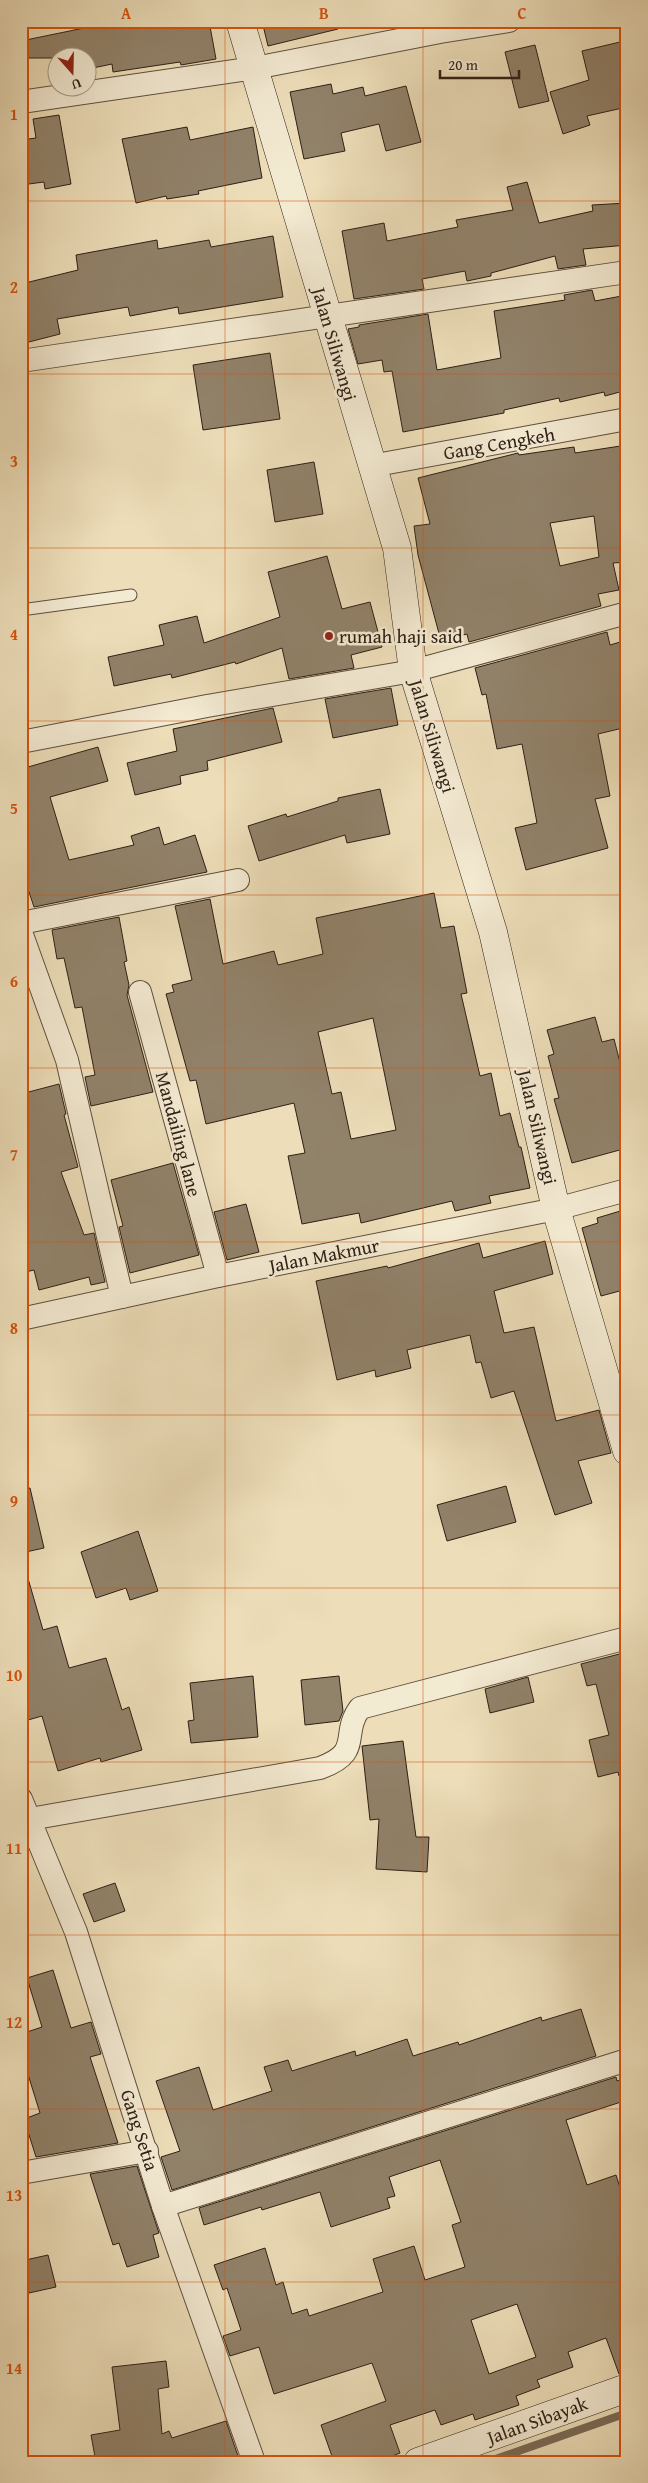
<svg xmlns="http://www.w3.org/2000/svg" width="648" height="2483" font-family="'Gentium Book Plus',serif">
<rect width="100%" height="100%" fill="#eddeb9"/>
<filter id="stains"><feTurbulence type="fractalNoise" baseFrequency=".004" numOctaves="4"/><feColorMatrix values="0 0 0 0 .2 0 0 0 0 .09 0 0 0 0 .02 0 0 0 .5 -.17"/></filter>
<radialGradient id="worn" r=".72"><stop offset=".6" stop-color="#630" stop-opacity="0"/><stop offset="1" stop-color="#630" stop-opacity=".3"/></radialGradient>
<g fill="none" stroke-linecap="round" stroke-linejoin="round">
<path stroke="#7a6b56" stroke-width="8" d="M487,2462l140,-49"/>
</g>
<g fill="#91826a" stroke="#2e1f15" fill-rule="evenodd">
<path d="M118,21h91l7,38 -35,6 -1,-3 -67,10 -1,-8 -24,5v-11h-67v-17z"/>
<path d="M262,21h75l1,8 -70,17z"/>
<path d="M620,42l7,29v36l-40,9 3,9 -27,9 -13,-42 39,-12 -7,-29z"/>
<path d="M535,45l14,56 -30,7 -14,-56z"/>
<path d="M331,84l2,10 30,-7 2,9 41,-10 15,56 -35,9 -7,-27 -38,9 4,18 -41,8 -14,-67z"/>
<path d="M59,115l12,69 -26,5 -1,-7 -23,3v-45l15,-2 -3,-19z"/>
<path d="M187,127l3,13 63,-13 9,51 -64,13 1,3 -32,5 -1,-3 -30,7 -14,-64z"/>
<path d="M527,182l12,41 54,-12 -1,-6 35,-2v42l-44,4 3,16 -28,4 -3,-13 -64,17v3l-24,5 -2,-10 -43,8 2,10 -70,10 -12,-68 42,-8 3,18 71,-14 -2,-7 57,-10 -6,-23z"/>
<path d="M273,236l10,61 -104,17 -1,-7 -48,9 -2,-9 -71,12 3,15 -35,9 -4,-14v-45l57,-14 -2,-15 81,-15 1,9 51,-9 2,7z"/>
<path d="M592,290l3,11 32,-6v95l-22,6 -1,-4 -44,10 -1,-4 -55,12v3l-101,19 -11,-61 -8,1 -2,-12 -24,4 -10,-35 11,-2v-2l69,-11 9,56 64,-12 -7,-47 71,-11 -1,-5z"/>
<path d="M270,353l10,66 -77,11 -10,-65z"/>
<path d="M627,445v117l-14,1 6,27 -21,4 3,12 -132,36 -2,-8 -26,7 -23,-86 -4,-29 16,-2 -12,-46 100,-25 1,2 55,-8 1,6zM594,516l5,41 -39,9 -10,-43z"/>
<path d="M314,462l9,52 -48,8 -8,-52z"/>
<path d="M327,556l15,53 28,-7 12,45 -31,8 3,13 -65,11 -7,-31 -46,16 -1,-2 -63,16 -1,-4 -57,12 -6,-29 56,-12 -5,-20 38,-9 7,27 76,-26 -12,-45z"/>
<path d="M607,632l3,13 17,-5v87l-29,7 12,62 -15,3 13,49 -82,22 -11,-42 22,-5 -15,-79 -25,5 -11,-55 -4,1 -7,-27z"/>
<path d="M391,688l7,37 -65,13 -8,-39z"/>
<path d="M273,708l9,34 -75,19 1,9 -28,6 1,8 -46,11 -8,-32 50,-12 -4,-22z"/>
<path d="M98,747l10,34 -58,16 19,63 65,-15 -3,-9 28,-9 5,18 31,-10 12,37 -173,35 -13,-39v-99z"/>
<path d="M380,789l10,45 -43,9 -2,-8 -86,26 -11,-35 38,-12 1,3 51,-16v-3z"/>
<path d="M434,893l7,35 13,-2 13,67 -6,1 19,82 11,-3 9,43 10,-3 9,34h2l9,41 -41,8 2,7 -36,8 -3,-10 -91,22 -2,-10 -57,11 -14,-68 17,-3 -11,-50 -88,21 -10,-44 -6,1 -24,-87 8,-2 -2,-7 20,-5 -17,-74 35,-7 13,65 51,-13 4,14 45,-11 -7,-36zM373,1018l23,112 -45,9 -10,-47 -9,2 -14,-62z"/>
<path d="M119,917l8,44 -3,1 5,23 -2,10 26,97 -62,14 -6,-29 10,-2 -13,-68 -7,1 -11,-50 -7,1 -5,-29z"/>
<path d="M595,1017l7,25 12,-3 13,51v58l-55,15 -18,-64 5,-1 -11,-42 6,-2 -7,-24z"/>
<path d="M59,1084l7,30 -2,1 14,52 -17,5 23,63 10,-2 11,49 -14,3 -2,-8 -50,13 -5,-20 -13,3v-179z"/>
<path d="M173,1163l26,92 -69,18 -11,-46 4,-1 -12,-46z"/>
<path d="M246,1204l13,48 -32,8 -13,-48z"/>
<path d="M627,1209v80l-26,7 -19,-68 16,-5 -1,-5z"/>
<path d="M545,1241l8,33 -59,17 10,42 30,-6 22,94 43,-11 12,43 -33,8 14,42 -37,12 -41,-124 -23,7 -10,-36 -5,1 -6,-28 -63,15 4,18 -35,9 -1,-7 -38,10 -21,-99 71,-15 1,2 91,-25 4,15z"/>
<path d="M506,1486l10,36 -69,19 -10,-36z"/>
<path d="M30,1488l14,60 -23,5v-64z"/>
<path d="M138,1531l20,60 -28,9 -4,-12 -30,10 -15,-46z"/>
<path d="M21,1575h6l16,55 14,-4 12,42 37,-10 16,52 7,-3 13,43 -41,12 -1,-4 -42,13 -16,-55 -21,6z"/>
<path d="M627,1652v123l-8,1 -1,-4 -20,5 -9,-37 20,-5 -13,-51 -9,2 -6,-22z"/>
<path d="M253,1676l5,61 -67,6 -3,-22 6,-1 -4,-37z"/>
<path d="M339,1676l4,35 -4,10 -34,4 -4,-45z"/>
<path d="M528,1677l6,25 -44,11 -5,-24z"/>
<path d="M403,1741l13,96h13l-2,35 -51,-3 3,-50 -9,1 -8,-74z"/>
<path d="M115,1883l10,28 -31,11 -11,-28z"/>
<path d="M53,1970l18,58 20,-6 10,32 -11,3 28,86 -82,14 -12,-38 16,-6 -19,-61v-18l21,-7 -15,-49z"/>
<path d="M581,2009l15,47 -424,134 -11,-33 19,-6 -24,-70 43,-14 14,43 59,-19 -8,-24 24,-7 4,11 63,-20 1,5 51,-17 6,17 45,-14 1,3 82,-28 1,4z"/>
<path d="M616,2077l1,4 10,-3v22l-61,20 21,65 29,-10 7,22 -3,1 7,21v154l-8,1 -13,-36 -38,14 5,15 -36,13 3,7 -24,9 3,9 -44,15 -2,-6 -32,11 -6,-15 -45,15 10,28 -24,9h-42l-13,-37 65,-24 -14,-38 -98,31 -15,-47 -29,9 -7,-20 18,-6 -14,-42 -4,2 -9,-25 51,-17 11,37 7,-3 9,32 15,-5 2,7 74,-24 -10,-33 41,-13 11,34 40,-13 -13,-42 9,-3 -21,-62 -51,17 6,19 -8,2 3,10 -59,19 -11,-35 -58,18 -1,-3 -57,18 -5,-17zM517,2304l19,53 -47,17 -18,-54z"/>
<path d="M137,2166l22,67 -6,2 6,22 -32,10 -8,-24 -6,2 -23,-71z"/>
<path d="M48,2255l8,32 -27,6 -8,-32z"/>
<path d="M166,2361l3,26 -11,2 4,45 7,-3 3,7 54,-17 14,41h-144l-5,-27 29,-5 -8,-63z"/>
</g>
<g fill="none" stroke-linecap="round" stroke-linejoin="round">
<g stroke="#5e4f3e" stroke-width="13">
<path id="lane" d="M21,610l110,-15"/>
</g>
<g stroke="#5e4f3e" stroke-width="24">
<g id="street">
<path d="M21,102l234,-34 185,-36 69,-11"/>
<path d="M21,361l606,-89"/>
<path d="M371,466l256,-47"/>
<path d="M21,742l186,-36 206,-35 214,-58"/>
<path d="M21,923l217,-43"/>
<path d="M21,932l46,128 55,237"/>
<path d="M140,992l78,284"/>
<path d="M21,1319l197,-43 338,-67 71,-19"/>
<path d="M21,1799l55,133 87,274 91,256"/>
<path d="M30,1819l290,-51c44,-16 20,-33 40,-60l267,-70"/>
<path d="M21,2173l126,-22"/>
<path d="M163,2206l464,-146"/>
</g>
</g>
<g stroke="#2e1f15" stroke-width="29">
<g id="secondary">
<path d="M240,21l157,527 16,123 80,261 63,277 71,242"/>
<path d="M418,2462l209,-74"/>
</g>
</g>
<use href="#lane" stroke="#f3ead2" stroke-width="11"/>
<use href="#street" stroke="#f3ead2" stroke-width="22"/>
<use href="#secondary" stroke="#f3ead2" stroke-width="28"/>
</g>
<path fill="none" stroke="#d5530d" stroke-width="1" stroke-opacity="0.55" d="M225,21v2441M423,21v2441M21,201h606M21,374h606M21,548h606M21,721h606M21,895h606M21,1068h606M21,1242h606M21,1415h606M21,1588h606M21,1762h606M21,1935h606M21,2109h606M21,2282h606"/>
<circle fill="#8f2418" stroke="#f3ead2" stroke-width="2" cx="329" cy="636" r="5"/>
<g text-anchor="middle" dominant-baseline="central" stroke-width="5" stroke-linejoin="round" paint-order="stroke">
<g font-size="19" fill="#2e1f15" stroke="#f3ead2">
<text transform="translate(335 344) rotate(74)">Jalan Siliwangi</text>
<text transform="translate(499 443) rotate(-10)">Gang Cengkeh</text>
<text transform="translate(433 736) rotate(73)">Jalan Siliwangi</text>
<text transform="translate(538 1127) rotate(77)">Jalan Siliwangi</text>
<text transform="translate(179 1134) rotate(75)">Mandailing lane</text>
<text transform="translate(324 1255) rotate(-11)">Jalan Makmur</text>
<text transform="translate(140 2130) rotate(72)">Gang Setia</text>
<text transform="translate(537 2420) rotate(-20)">Jalan Sibayak</text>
</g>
<g font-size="19" fill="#2e1f15" stroke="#f3ead2" text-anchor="start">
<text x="339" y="636">rumah haji said</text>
</g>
</g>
<rect width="648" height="2483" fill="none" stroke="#eddeb9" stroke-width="55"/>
<g transform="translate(72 72) rotate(160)"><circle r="24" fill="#f3ead2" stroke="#a49986"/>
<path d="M0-4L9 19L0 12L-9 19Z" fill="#8f2418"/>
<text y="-8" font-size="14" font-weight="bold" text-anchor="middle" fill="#2e1f15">U</text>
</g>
<path d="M440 70v8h79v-8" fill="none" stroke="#2e1f15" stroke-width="2.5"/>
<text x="448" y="70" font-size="15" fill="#2e1f15" stroke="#f3ead2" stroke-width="4" paint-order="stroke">20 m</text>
<rect x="28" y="28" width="592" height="2428" fill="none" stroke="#d5530d" stroke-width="2"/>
<g font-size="16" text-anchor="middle" font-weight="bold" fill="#d5530d">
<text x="126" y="19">A</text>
<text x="324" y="19">B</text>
<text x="522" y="19">C</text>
<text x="14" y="120">1</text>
<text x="14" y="293">2</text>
<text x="14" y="467">3</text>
<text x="14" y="640">4</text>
<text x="14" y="814">5</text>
<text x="14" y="987">6</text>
<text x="14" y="1160">7</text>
<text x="14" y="1334">8</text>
<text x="14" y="1507">9</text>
<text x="14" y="1681">10</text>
<text x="14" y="1854">11</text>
<text x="14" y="2028">12</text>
<text x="14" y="2201">13</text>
<text x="14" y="2374">14</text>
</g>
<rect width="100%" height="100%" filter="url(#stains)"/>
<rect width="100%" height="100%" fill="url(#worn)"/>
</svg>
